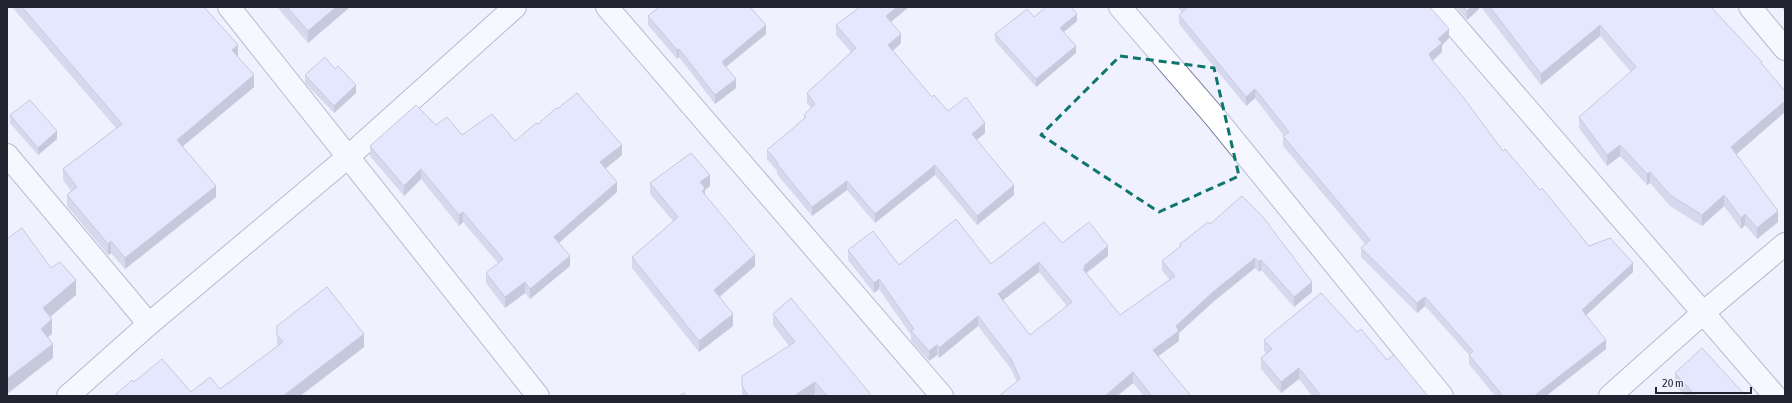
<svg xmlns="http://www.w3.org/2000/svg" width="1792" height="403" font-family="'Asap Condensed',sans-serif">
<rect width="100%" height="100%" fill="#eff1ff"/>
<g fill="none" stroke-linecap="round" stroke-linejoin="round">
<g stroke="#747795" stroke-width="24">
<g id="minor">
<path d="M229,7l309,389"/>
<path d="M607,7l335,389"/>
<path d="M1120,7l95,110 227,279"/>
<path d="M1439,7l336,389"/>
<path d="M1750,7l35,42"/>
<path d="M7,155l142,169"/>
<path d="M68,396l81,-72 200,-168 166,-149"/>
<path d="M1610,396l93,-83 82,-69"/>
</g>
</g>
<use href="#minor" stroke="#fff" stroke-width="22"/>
</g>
<g fill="#b9bcd9" fill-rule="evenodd">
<path d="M12,7h192l34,49 -1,1 17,30 -71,59 33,51 -91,72 -14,-16 -3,2 -41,-49v-11l4,-4 -8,-11v-11l53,-41z"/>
<path d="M277,7h73l-42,36z"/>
<path d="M1177,7h253l19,31 -7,7v7l-10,8 71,91 86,95 44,26 -47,43 20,34 -60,47h-51l-26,-32v-9l-44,-49 -8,7 -56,-56v-9l4,-4 -82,-98v-10h1l-29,-38 -9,8 -67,-82v-9l3,-3z"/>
<path d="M1456,7h23v2l-12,11z"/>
<path d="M1481,7h230l51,58 23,47 -49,42 42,68 -21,17 -12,-14 -4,4 -17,-23 -22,20 -32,-20 -20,-23 -3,2 -27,-29 -13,10 -28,-38v-11l52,-45 -31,-36 -59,49z"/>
<path d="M1781,7h4v5z"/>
<path d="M648,16l118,18 -40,33 10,21 -21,16 -36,-47 -2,2 -29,-34z"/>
<path d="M1034,17l43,4 -13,11 12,21 -40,34 -41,-46v-7z"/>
<path d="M891,22l10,21 -8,8 39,46 15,13 38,23 -9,7 38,55 -37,30 -42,-50 -60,48 -28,-33 -35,26 -35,-42v-3l-10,-12v-9l37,-31v-4l7,-7 -4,-5v-10l44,-41 -15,-17v-10z"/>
<path d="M335,69l21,24 -22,20 -29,-30v-8z"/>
<path d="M10,115l47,24 -19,16 -28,-32z"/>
<path d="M538,124l84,31 -16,13 11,24 -58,51 11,23 -40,33 -5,-6 -20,15 -19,-25v-10l12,-10 -35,-41 -4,4 -38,-47 -17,17 -34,-40v-10l66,-21 26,10 53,6z"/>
<path d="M650,183l60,3 -5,4v4l50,72 -35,31 13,29 -34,26 -67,-84v-11l41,-36 -23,-27z"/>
<path d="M1210,224l102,68 -18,15 -33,-37 -2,2 -4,-4 -42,34 -34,31v8l-21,15 33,40h-47l-11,-13 -16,13h-118l18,-14 -6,-13 -33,-43 -39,32 -2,-3 -8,6 -18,-20v-6l-32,-46 -5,4 -26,-33v-10l51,15 92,-1 71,-21 46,13 -22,17 34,42 50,-35 -8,-9v-10l18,-15v-2zM1039,272l28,34 -37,29 -27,-35z"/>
<path d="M773,314l99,82h-55l-2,-2 -3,2h-70v-20l47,-30 -16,-21z"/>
<path d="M277,326l87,21 -64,49h-186l20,-14 57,10 29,-3 57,-42z"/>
<path d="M1357,332l30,28 41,36h-116l-13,-17 -18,14 -20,-24v-11l5,-5 -2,-2v-11z"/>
<path d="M1675,373l70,23h-60l-10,-11z"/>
</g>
<g fill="#9699b0">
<path d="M336,7h14l-42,36v-12z"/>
<path d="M897,7h12l-23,19v-10z"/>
<path d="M1471,7h8v2l-12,11v-9z"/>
<path d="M1077,14v7l-17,14v-7z"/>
<path d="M766,25v9l-44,36v-8z"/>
<path d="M1600,25v11l-59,49v-11z"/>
<path d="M1449,29v9l-7,7v7l-13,12v-10l9,-15z"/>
<path d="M901,34v9l-13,12v-10z"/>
<path d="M238,45v11l-6,6v-12z"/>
<path d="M1076,46v7l-40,34v-8z"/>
<path d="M679,49v8l-2,2v-9z"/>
<path d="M254,75v12l-77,64v-11z"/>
<path d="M736,79v9l-21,16v-9z"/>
<path d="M356,85v8l-22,20v-7z"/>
<path d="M1255,89v9l-9,8v-9z"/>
<path d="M1785,101v11l-54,47v-12z"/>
<path d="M985,123v10l-13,11v-10z"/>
<path d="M57,131v8l-19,16v-7z"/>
<path d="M622,145v10l-22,18v-11z"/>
<path d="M1620,145v11l-13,10v-11z"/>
<path d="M935,165v10l-60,48v-9z"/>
<path d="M421,169v10l-17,17v-10z"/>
<path d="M1650,172v11l-3,2v-11z"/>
<path d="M710,175v11l-5,4v9l-3,3 -2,-20z"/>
<path d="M847,181v9l-35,26v-9z"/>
<path d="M617,182v10l-63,55v-10z"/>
<path d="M1014,185v10l-37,30v-9z"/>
<path d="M216,186v11l-91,72v-11z"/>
<path d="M1724,195v11l-22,20v-11z"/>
<path d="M1778,211v11l-21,17v-11z"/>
<path d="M463,212v10l-4,4v-11z"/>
<path d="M1745,214v11l-4,4v-11z"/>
<path d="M111,241v12l-3,2v-11z"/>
<path d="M1108,246v10l-23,18 -2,-5 1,-3z"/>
<path d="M755,255v11l-41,35v-11z"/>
<path d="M570,256v10l-40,33v-10z"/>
<path d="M1255,258v10l-42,34 -34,31v8l-26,19v-10l23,-24 37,-34z"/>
<path d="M1261,260v10l-2,2v-10z"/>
<path d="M1039,262v10l-41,32v-10z"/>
<path d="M1633,263v9l-51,47v-9z"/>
<path d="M879,279v10l-5,4v-10z"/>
<path d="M76,280v15l-33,28v-15z"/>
<path d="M525,282v11l-20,15v-11z"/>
<path d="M1312,282v10l-18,15v-10z"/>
<path d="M1425,297v9l-8,7v-10z"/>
<path d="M733,314v12l-34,26v-11z"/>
<path d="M978,316v10l-39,32v-10z"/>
<path d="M52,319v15l-11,9v-14z"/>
<path d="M364,334v13l-64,49h-17z"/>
<path d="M1606,340v9l-60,47h-12z"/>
<path d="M53,344v14l-46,36v-15z"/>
<path d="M937,345v10l-8,6v-10z"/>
<path d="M1299,368v11l-18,14v-11z"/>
<path d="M1133,372v11l-16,13h-12z"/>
<path d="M815,382v12l-3,2h-18z"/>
</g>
<g fill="#d7dbfc" stroke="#9699b0" fill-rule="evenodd">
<path d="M22,7h182l34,38 -6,5 22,25 -77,65 39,46 -91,72 -14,-17 -3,3 -41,-49 10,-8 -14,-18 59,-45z"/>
<path d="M287,7h49l-28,24z"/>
<path d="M659,7h91l16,18 -44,37 14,17 -21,16 -36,-46 -2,1 -29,-34z"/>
<path d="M860,7h37l-11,9 15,18 -13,11 44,52 2,-2 13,15 1,1 18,-14 19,26 -13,11 42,51 -37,31 -42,-51 -60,49 -28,-33 -35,26 -35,-43 1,-1 -11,-13 39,-33 -2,-2 11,-11 -8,-11 49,-45 -20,-23z"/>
<path d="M1046,7h25l6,7 -17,14 16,18 -40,33 -41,-45 32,-25 7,8z"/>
<path d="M1186,7h244l19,22 -11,10 4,4 -13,11 3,6 31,37 40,54 2,-2 35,41 2,-2 47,58 21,-8 23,25 -51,47 24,30 -72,56h-31l-34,-41 4,-4 -48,-54 -8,6 -56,-55 9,-8 -87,-104 6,-4 -34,-43 -9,8 -67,-82 8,-7z"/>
<path d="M1463,7h8l-4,4z"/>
<path d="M1490,7h221l51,55 -1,1 24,28v10l-54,46 47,64 -21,17 -12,-14 -4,4 -17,-23 -22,20 -32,-20 -20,-23 -3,2 -27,-29 -13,10 -28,-38 57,-50 -36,-42 -59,49z"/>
<path d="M325,57l10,12 3,-3 18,19 -22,21 -29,-31z"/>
<path d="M577,93l45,52 -22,17 17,20 -63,55 16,19 -40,33 -5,-7 -20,15 -19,-24 17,-14 -40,-47 -4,3 -38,-46 -17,17 -34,-40 46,-41 20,20 11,-8 15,18 30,-21 23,27 21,-18 2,1 18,-16 1,1z"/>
<path d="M30,100l27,31 -19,17 -28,-33z"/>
<path d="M691,153l19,22 -10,7 5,6 -3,3 53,64 -41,35 19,24 -34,27 -67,-84 46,-40 -28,-34z"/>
<path d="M1242,196l21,21 49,65 -18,15 -33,-37 -2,2 -4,-4 -42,34 -37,34 3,5 -26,19 38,46h-39l-19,-24 -28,24h-106l21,-17 -9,-20 -33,-43 -39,32 -2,-3 -8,6 -18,-20 3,-2 -35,-50 -5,4 -26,-33 25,-19 26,34 57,-46 35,45 53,-42 18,21 27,-21 19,24 -24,20 1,1 -2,2 37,46 55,-39 -13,-15 19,-15 -1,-2 28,-22 2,2zM1039,262l33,40 -42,33 -32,-41z"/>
<path d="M22,228l29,40 9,-6 16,18 -33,28 9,11 -11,10 12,15 -46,35v-140z"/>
<path d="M327,287l37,47 -81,62h-169l18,-16 2,2 28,-23 29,33 19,-15 10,12 63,-47 -6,-7v-9z"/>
<path d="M1321,293l36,39 4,-3 26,31 7,-5 34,41h-107l-22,-28 -18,14 -20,-24 11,-9 -8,-9z"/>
<path d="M791,298l81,98h-45l-12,-14 -21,14h-46l-6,-10v-10l53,-34 -22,-28z"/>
<path d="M1702,348l43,47 -1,1h-48l-21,-23z"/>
<path d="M684,393l2,3h-7z"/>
</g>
<path d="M0 0H1792V403H0ZM1120,56l94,12 25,108 -80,36 -118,-77z" fill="#eff1ff" fill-opacity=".55" fill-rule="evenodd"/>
<path fill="none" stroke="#0f766e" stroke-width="3" stroke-dasharray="8 5" stroke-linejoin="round" d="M1120,56l94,12 25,108 -80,36 -118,-77z"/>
<rect width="1792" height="403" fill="none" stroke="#232431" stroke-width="16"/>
<path d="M1656 387v6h95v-6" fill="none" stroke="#232431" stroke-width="2"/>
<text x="1662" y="387" font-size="12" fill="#232431" stroke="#eff1ff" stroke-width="3" paint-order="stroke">20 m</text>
</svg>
